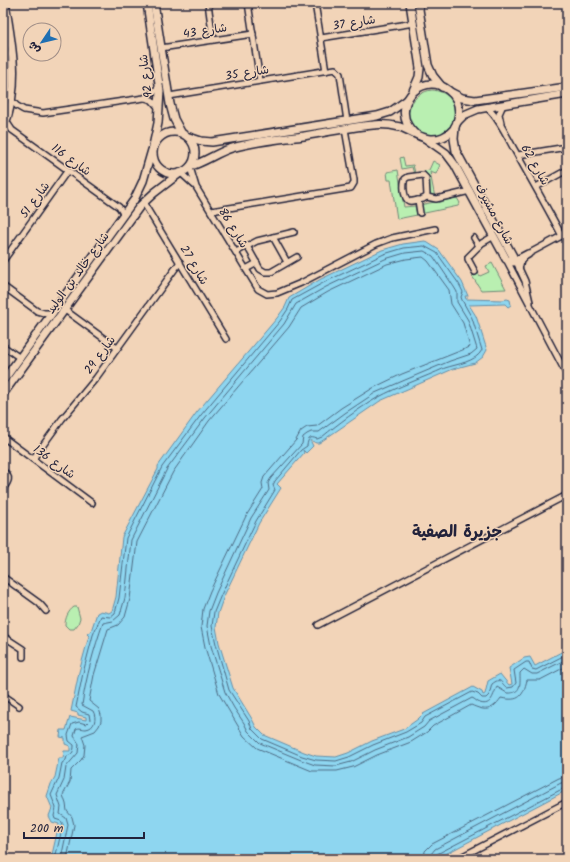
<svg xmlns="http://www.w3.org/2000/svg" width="570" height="862" font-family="Kalam,'Playpen Sans Arabic',sans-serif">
<rect width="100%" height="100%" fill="#f2d4b8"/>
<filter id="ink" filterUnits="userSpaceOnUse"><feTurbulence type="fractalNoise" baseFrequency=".025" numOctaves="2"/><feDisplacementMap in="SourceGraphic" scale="8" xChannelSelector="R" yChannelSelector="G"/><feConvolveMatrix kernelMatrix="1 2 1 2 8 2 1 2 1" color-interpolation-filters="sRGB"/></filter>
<g filter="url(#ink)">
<g fill="#b9efb1" stroke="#6e8876">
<path d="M432,90c13,1 25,10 24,24 0,5 -3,11 -5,15l-19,9c-5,-2 -14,-4 -17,-8 -15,-15 -2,-38 17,-40z"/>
<path d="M403,157l2,9 8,-1 2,8 14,-3 4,-9 7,4 -4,9 -6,-2 5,26h-5l-5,-26 -11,2 -2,-7 -10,2 -2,-11z"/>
<path d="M398,170l6,37 11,-1 2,9 -20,4 -6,-39h-3l-1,-8z"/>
<path d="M457,198l3,5 -2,3 -38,8 -1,-9z"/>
<path d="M492,263l14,26 -25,1 -9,-14 6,-3 2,3 9,-4 -3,-6z"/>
<path d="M74,607h3l3,11 -2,6 -4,5h-5l-4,-4c0,-6 3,-14 9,-18z"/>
</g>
<path fill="#8ed6f0" stroke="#638ea8" d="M425,241l14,9 23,32 6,14h-3l1,3 37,1 4,-1 3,1 1,5 -3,2 -3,-3 -36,1 7,11 11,34 -4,7 -8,6 -22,6 -73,32 -61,42h-3l-6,-3 3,6 -7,7 -3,-3 1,3 -27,31 4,4 -22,35 -35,73 -6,17 -2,14 3,16 14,45 19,31 4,8 8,8 40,17 12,4 20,1 12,-4 24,-12 32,-12 14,-10 5,-5 50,-27 9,5 1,3 2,-1 3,-13 12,-7 9,11 3,-1 -3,-16 15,-10 6,-1 5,9 32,-17v141l-131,69h-385l8,-35 -7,-2 -3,-6 3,-8 -5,-12 4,-12 4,-7 4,-19h4l1,-7h6v-5l-5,-2v-6l-5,-1 1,-7h5l4,-13 16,3v-3l-8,-2v-2l-7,-2 8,-39 10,-36 -2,-2 4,-3 6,-18 4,-2 8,2 3,-2 4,-14 6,-60 36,-68v-3l39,-54 80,-94 8,-11 4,-9 32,-19 61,-29 21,-6z"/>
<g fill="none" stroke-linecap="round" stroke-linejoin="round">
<g stroke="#4d6a83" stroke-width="1">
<path d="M55,859l8,-35 -2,-3 -6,-2 -1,-3 2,-8 -5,-13 8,-17 3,-15 4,-3 1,-4c6,-2 7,-5 7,-11l-5,-4 -1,-6 4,-11 7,-2 7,2 4,-4 -1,-6 -7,-2 -6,-5 7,-34 10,-38 8,-19 9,1 5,-4 4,-15 7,-60 36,-71 39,-52 79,-94 8,-12 4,-9 31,-17 61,-29 20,-6 20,-2 13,7 22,31 4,8 -2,5 1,3 10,18 10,32c-6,12 -25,14 -37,18 -22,10 -46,18 -68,30 -19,11 -38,25 -55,39l-5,2c-7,-3 -9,-1 -10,7l-6,4 -26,31 -2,4 2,5 -19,31 -35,74 -7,17 -2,14 4,18 13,46 20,31 3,8 10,10 40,17 14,4 20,1 13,-4 24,-12 33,-13 15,-9 4,-6 47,-25 6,2 4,4h4l3,-3 3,-11c9,-7 8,-2 15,4l6,-1 3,-4 -2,-13 12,-8h3l3,7 4,1 31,-16"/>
<path d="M61,859l7,-34 -2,-7 -6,-4 1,-7 -4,-12 7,-15 2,-13 12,-14 1,-9 -5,-8 2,-7c4,-2 6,0 10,0 9,-1 11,-11 7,-18l-11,-6c4,-28 12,-56 21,-82l10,-2 7,-6 5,-17 6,-58 36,-71 38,-51 79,-94 12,-20 30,-17 59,-28 20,-6 19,-2 9,5 21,31 3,5v10l11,18 9,29 -6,5 -21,7 -45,19 -30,13 -30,20 -26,19h-8l-4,2 -4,3 -1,7 -31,34 -3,5 1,7 -18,28 -35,75 -7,18 -2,15 4,20 14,46 9,16 10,15 4,8 12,12 41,17 14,5 21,1 15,-4 24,-12 33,-13 16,-10 5,-6 43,-23c3,1 5,4 8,5 12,4 13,-9 17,-16l10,6c15,1 13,-10 13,-20l4,-4 8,5h5l30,-15"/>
<path d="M67,859l7,-34 -2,-8 -5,-6 -1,-7 -3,-9 7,-13 1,-12 10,-10 3,-5 1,-10 -3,-9 13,-5 4,-5 2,-5v-6l-2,-6 -10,-8 5,-26 14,-46 10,-4 7,-8 5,-18 7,-57 36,-70 36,-51 80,-94 12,-19 27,-16 59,-28 19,-5 17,-2 5,4 21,29 2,14 12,19 7,24 -68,27 -29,14 -32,20 -24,18 -10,1 -6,4 -5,9 -32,37 -2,6 1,6 -17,27 -36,75 -7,18 -2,18 4,20 14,47 25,42 13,12 55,23h25l16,-4 24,-12 34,-13 16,-10 6,-6 38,-21c14,6 20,7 30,-7 19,4 22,-2 26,-18h13l27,-14"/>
<path d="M424,859l1,-8 7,-7 127,-66 8,-2"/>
<path d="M430,859l1,-5 4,-5 126,-66 6,-1"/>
<path d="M435,859v-3l2,-2 127,-66 3,-1"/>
</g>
<g stroke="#22223b" stroke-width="8">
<g id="street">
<path d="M208,3l5,37"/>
<path d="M248,3l12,78"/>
<path d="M315,3l11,68"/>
<path d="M321,38l93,-15"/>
<path d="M161,48l92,-14"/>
<path d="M169,96l166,-27 5,5 7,47"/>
<path d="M145,98l7,2 7,8"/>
<path d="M12,101l5,5 7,4 19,3 101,-15 11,-7 4,-5"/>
<path d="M487,108c11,8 20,29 27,41 16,29 33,58 48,87"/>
<path d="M6,121l6,9 107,77 5,8"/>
<path d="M501,123l-2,-9 4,-9"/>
<path d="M518,155l49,-8"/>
<path d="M190,167l6,20 62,102 9,5 10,-1 24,-10 75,-39 16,-6 43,-9"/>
<path d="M181,173l13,12"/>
<path d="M423,175l3,3 1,18c-2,3 -4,3 -8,4 -3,0 -8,2 -10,1 -6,-3 -6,-18 -4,-22l3,-2z"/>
<path d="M536,187l31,-17"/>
<path d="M427,197l9,2 34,-8"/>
<path d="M418,200l2,13"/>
<path d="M143,202l83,137"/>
<path d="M211,211l140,-23 3,-5v-3l-9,-51"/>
<path d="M273,237l14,25"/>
<path d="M474,238l5,8"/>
<path d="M247,246l13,23 5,3h6l26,-15"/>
<path d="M236,252l21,-11 37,-9"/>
<path d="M506,259l61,116"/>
<path d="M3,261l65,-91"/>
<path d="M518,266l7,15 5,21"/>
<path d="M246,269l11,-6"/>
<path d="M519,269l2,-8 7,-7 39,-21"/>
<path d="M475,272l-7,-13v-2l14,-14 12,-7"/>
<path d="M3,286l34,25 7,2h9"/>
<path d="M65,310l52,38"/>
<path d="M3,346l17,12"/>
<path d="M3,437l89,66"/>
<path d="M33,459l29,-40 34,-41 84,-116"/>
<path d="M3,471c9,6 5,11 0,18"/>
<path d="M3,577l36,26 7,8"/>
<path d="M318,625l249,-130"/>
<path d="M3,636l20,13v8"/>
<path d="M3,695l16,11"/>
<path d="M457,859l110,-57"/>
</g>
</g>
<g stroke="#22223b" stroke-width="10">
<g id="secondary">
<path d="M147,3l13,88 -2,32 -5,23"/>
<path d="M154,3l16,101 4,15 7,13"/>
<path d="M410,3l10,65 -1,9 -6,14"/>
<path d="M418,3l10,62 5,11 9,11"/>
<path d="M3,33c4,25 5,48 0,72"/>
<path d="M452,93l10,5 13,2 92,-13"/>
<path d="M457,122l7,-7 14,-6 89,-15"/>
<path d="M455,127l-1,12 2,12 60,111"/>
<path d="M3,129c18,-42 9,-83 2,-126"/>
<circle cx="174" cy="153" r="21"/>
<path d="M189,137l12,4 11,1 165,-26 13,-4 17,-12"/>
<path d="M426,139l20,14 9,12 51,94 7,3 15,-8"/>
<path d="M191,166c14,-4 27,-14 41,-18 23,-7 48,-9 72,-12 23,-4 46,-9 69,-11 9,-1 18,0 27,2 15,5 26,17 43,10 19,-8 21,-35 5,-47 -28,-21 -60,19 -34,43"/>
<path d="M3,381l131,-181 9,-19 9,-31"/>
<path d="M3,394l137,-188 14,-13 26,-20"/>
</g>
</g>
<use href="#street" stroke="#f2d4b8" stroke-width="5"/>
<use href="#secondary" stroke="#f2d4b8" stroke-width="7"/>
</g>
</g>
<g text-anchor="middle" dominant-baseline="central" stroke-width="3" stroke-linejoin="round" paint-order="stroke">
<g font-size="12" fill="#22223b" stroke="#f2d4b8">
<text transform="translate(354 23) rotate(-9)">شارع 37</text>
<text transform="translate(205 31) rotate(-9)">شارع 43</text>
<text transform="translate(247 73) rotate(-9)">شارع 35</text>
<text transform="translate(146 76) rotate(-97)">شارع 92</text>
<text transform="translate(71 160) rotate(36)">شارع 116</text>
<text transform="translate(535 165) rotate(60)">شارع 62</text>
<text transform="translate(35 200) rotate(-54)">شارع 51</text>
<text transform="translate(494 214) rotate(62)">شارع مشيرف</text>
<text transform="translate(233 228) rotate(58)">شارع 86</text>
<text transform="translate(194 265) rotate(59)">شارع 27</text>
<text transform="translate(78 273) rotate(-54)">شارع خالد بن الوليد</text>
<text transform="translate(100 355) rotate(-54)">شارع 29</text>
<text transform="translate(54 462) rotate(36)">شارع 136</text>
</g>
<g font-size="16" font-weight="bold" fill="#22223b" stroke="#f2d4b8">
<text x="457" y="532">جزيرة الصفية</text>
</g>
</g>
<rect width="570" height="862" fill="none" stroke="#f2d4b8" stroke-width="16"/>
<rect x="8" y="8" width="554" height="846" fill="none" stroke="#22223b" stroke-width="1.5" filter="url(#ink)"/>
<g transform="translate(42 42) rotate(235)"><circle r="19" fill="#f2d4b8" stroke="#9f8d86"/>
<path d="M0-3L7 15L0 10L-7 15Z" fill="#1f6fb2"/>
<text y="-6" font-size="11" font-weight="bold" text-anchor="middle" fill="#22223b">ش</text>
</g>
<path d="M24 832v6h120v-6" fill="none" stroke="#22223b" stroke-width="2"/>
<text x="30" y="832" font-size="12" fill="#22223b" stroke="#f2d4b8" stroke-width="3" paint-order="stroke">200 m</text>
</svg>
